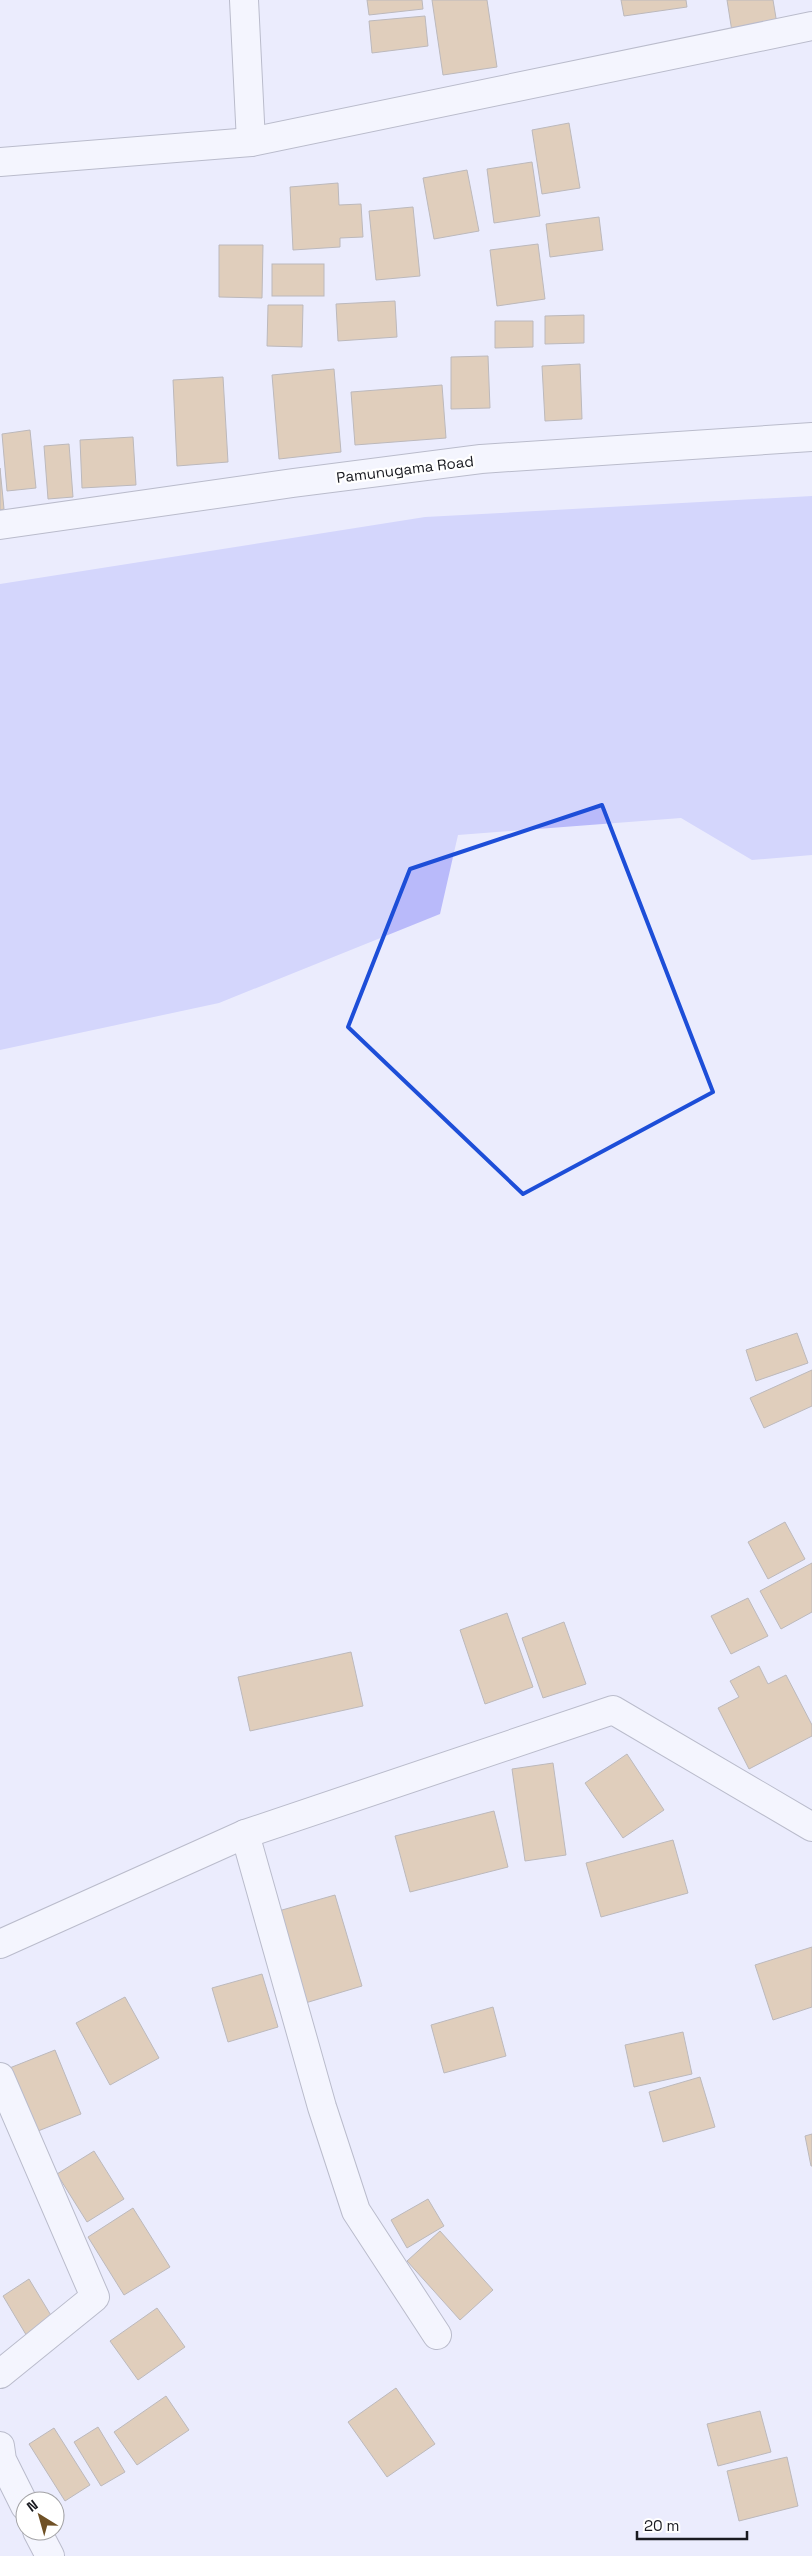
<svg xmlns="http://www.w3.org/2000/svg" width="812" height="2556" font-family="'Space Grotesk',sans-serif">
<rect width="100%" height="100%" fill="#ebecfd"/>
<path fill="#b9bafa" d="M812,496v359l-60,5 -71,-42 -223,17 -18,79 -221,89 -219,47v-466l425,-67z"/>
<g fill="#d3a96e" stroke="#83796c">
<path d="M367,0h55l1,9 -54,6z"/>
<path d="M432,0h55l10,67 -54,8z"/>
<path d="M621,0h65l1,7 -63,9z"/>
<path d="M727,0h46l5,30 -45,8z"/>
<path d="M425,16l3,30 -56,7 -3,-32z"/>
<path d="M569,123l11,65 -38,6 -10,-64z"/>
<path d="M532,162l8,54 -46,7 -7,-54z"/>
<path d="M467,170l12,61 -45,8 -11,-61z"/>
<path d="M338,183l1,22 22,-1 2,33 -23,1v9l-47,3 -3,-63z"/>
<path d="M413,207l7,69 -44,4 -7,-69z"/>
<path d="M599,217l4,33 -53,7 -4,-33z"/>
<path d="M538,244l7,55 -48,7 -7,-56z"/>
<path d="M219,245h44l-1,53 -43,-1z"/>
<rect x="272" y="264" width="52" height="32"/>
<path d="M395,301l2,36 -59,4 -2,-37z"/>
<path d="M268,305h35l-1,42 -35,-1z"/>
<path d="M584,315v28l-39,1v-28z"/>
<path d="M495,321h38v26l-38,1z"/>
<path d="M488,356l2,52 -39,1v-52z"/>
<path d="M580,364l2,55 -37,2 -3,-55z"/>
<path d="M334,369l7,83 -62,7 -7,-84z"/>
<path d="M223,377l5,85 -51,4 -4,-86z"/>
<path d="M442,385l4,53 -91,7 -4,-53z"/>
<path d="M30,430l6,58 -29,3 -5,-57z"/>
<path d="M133,437l3,48 -54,3 -2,-48z"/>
<path d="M69,444l4,53 -25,2 -4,-53z"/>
<path d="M0,468l4,41 -4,1z"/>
<path d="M797,1333l11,30 -52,18 -10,-31z"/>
<path d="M812,1370v36l-48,22 -14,-30z"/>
<path d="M785,1522l20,37 -37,20 -20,-37z"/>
<path d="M812,1563v49l-31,17 -21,-38z"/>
<path d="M748,1598l20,38 -37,18 -20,-38z"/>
<path d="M507,1613l26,74 -48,17 -25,-74z"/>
<path d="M564,1622l22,62 -43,14 -21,-60z"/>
<path d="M351,1652l12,54 -113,25 -12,-54z"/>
<path d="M759,1666l9,18 18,-9 26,50v11l-63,33 -31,-61 21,-11 -9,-16z"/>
<path d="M627,1754l37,56 -41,28 -38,-55z"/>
<path d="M553,1763l13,92 -41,6 -13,-92z"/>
<path d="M494,1811l14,56 -98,25 -15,-56z"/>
<path d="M673,1840l15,53 -87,24 -15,-54z"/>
<path d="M335,1895l27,91 -60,18 -27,-92z"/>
<path d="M812,1947v60l-39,13 -18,-55z"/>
<path d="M262,1974l16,53 -50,15 -16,-54z"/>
<path d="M125,1997l34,61 -49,27 -34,-62z"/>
<path d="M493,2007l13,49 -62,17 -13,-48z"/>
<path d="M683,2032l9,42 -58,13 -9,-42z"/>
<path d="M55,2050l26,64 -48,19 -26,-64z"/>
<path d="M700,2077l15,50 -52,15 -14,-50z"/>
<path d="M812,2134v32h-1l-6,-30z"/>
<path d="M94,2151l30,48 -37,23 -30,-48z"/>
<path d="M428,2199l16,27 -37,22 -16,-28z"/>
<path d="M133,2208l37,59 -46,28 -36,-58z"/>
<path d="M440,2231l53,59 -33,30 -53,-59z"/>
<path d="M29,2279l26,43 -27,16 -25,-42z"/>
<path d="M157,2308l28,39 -47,33 -28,-39z"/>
<path d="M396,2388l39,56 -48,33 -39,-55z"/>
<path d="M166,2396l23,34 -52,35 -23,-33z"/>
<path d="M760,2411l11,41 -53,14 -11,-42z"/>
<path d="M98,2427l27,45 -24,14 -27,-44z"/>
<path d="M54,2428l36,57 -25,16 -36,-57z"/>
<path d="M787,2457l11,49 -59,15 -12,-50z"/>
</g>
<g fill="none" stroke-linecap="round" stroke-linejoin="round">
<g stroke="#7f8090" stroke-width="30">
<g id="minor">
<path d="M244,0l7,142"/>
<path d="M0,162l251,-20 561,-116"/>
<path d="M245,1834l77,273 34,104 81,124"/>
<path d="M0,1944l245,-110 368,-124 199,117"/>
<path d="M0,2077l95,220 -95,77"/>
<path d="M0,2446l2,14 23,46"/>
<path d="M37,2531l13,25"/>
</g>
</g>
<g stroke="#7f8090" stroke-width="30">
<path id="major" d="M0,525l293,-42 188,-24 331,-22"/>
</g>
<use href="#minor" stroke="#fff" stroke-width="28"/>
<use href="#major" stroke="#fff" stroke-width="28"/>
</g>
<path d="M0 0H812V2556H0ZM602,805l111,287 -190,102 -175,-167 62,-158z" fill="#ebecfd" fill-opacity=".55" fill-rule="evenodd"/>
<path fill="none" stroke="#1d4ed8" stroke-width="4" stroke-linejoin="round" d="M602,805l111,287 -190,102 -175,-167 62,-158z"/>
<g text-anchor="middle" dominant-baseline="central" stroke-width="4.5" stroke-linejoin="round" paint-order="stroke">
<g font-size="15" fill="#191a20" stroke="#fff">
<text transform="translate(405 469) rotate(-7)">Pamunugama Road</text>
</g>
</g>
<g transform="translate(40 2516) rotate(323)"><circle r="24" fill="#ffffff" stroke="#a3a3a6"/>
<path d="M0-4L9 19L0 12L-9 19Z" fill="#6f5126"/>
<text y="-8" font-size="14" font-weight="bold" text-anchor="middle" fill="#191a20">N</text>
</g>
<path d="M637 2531v8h110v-8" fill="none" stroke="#191a20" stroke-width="2.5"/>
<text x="644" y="2531" font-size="15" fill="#191a20" stroke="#ffffff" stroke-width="4" paint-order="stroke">20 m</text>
</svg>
